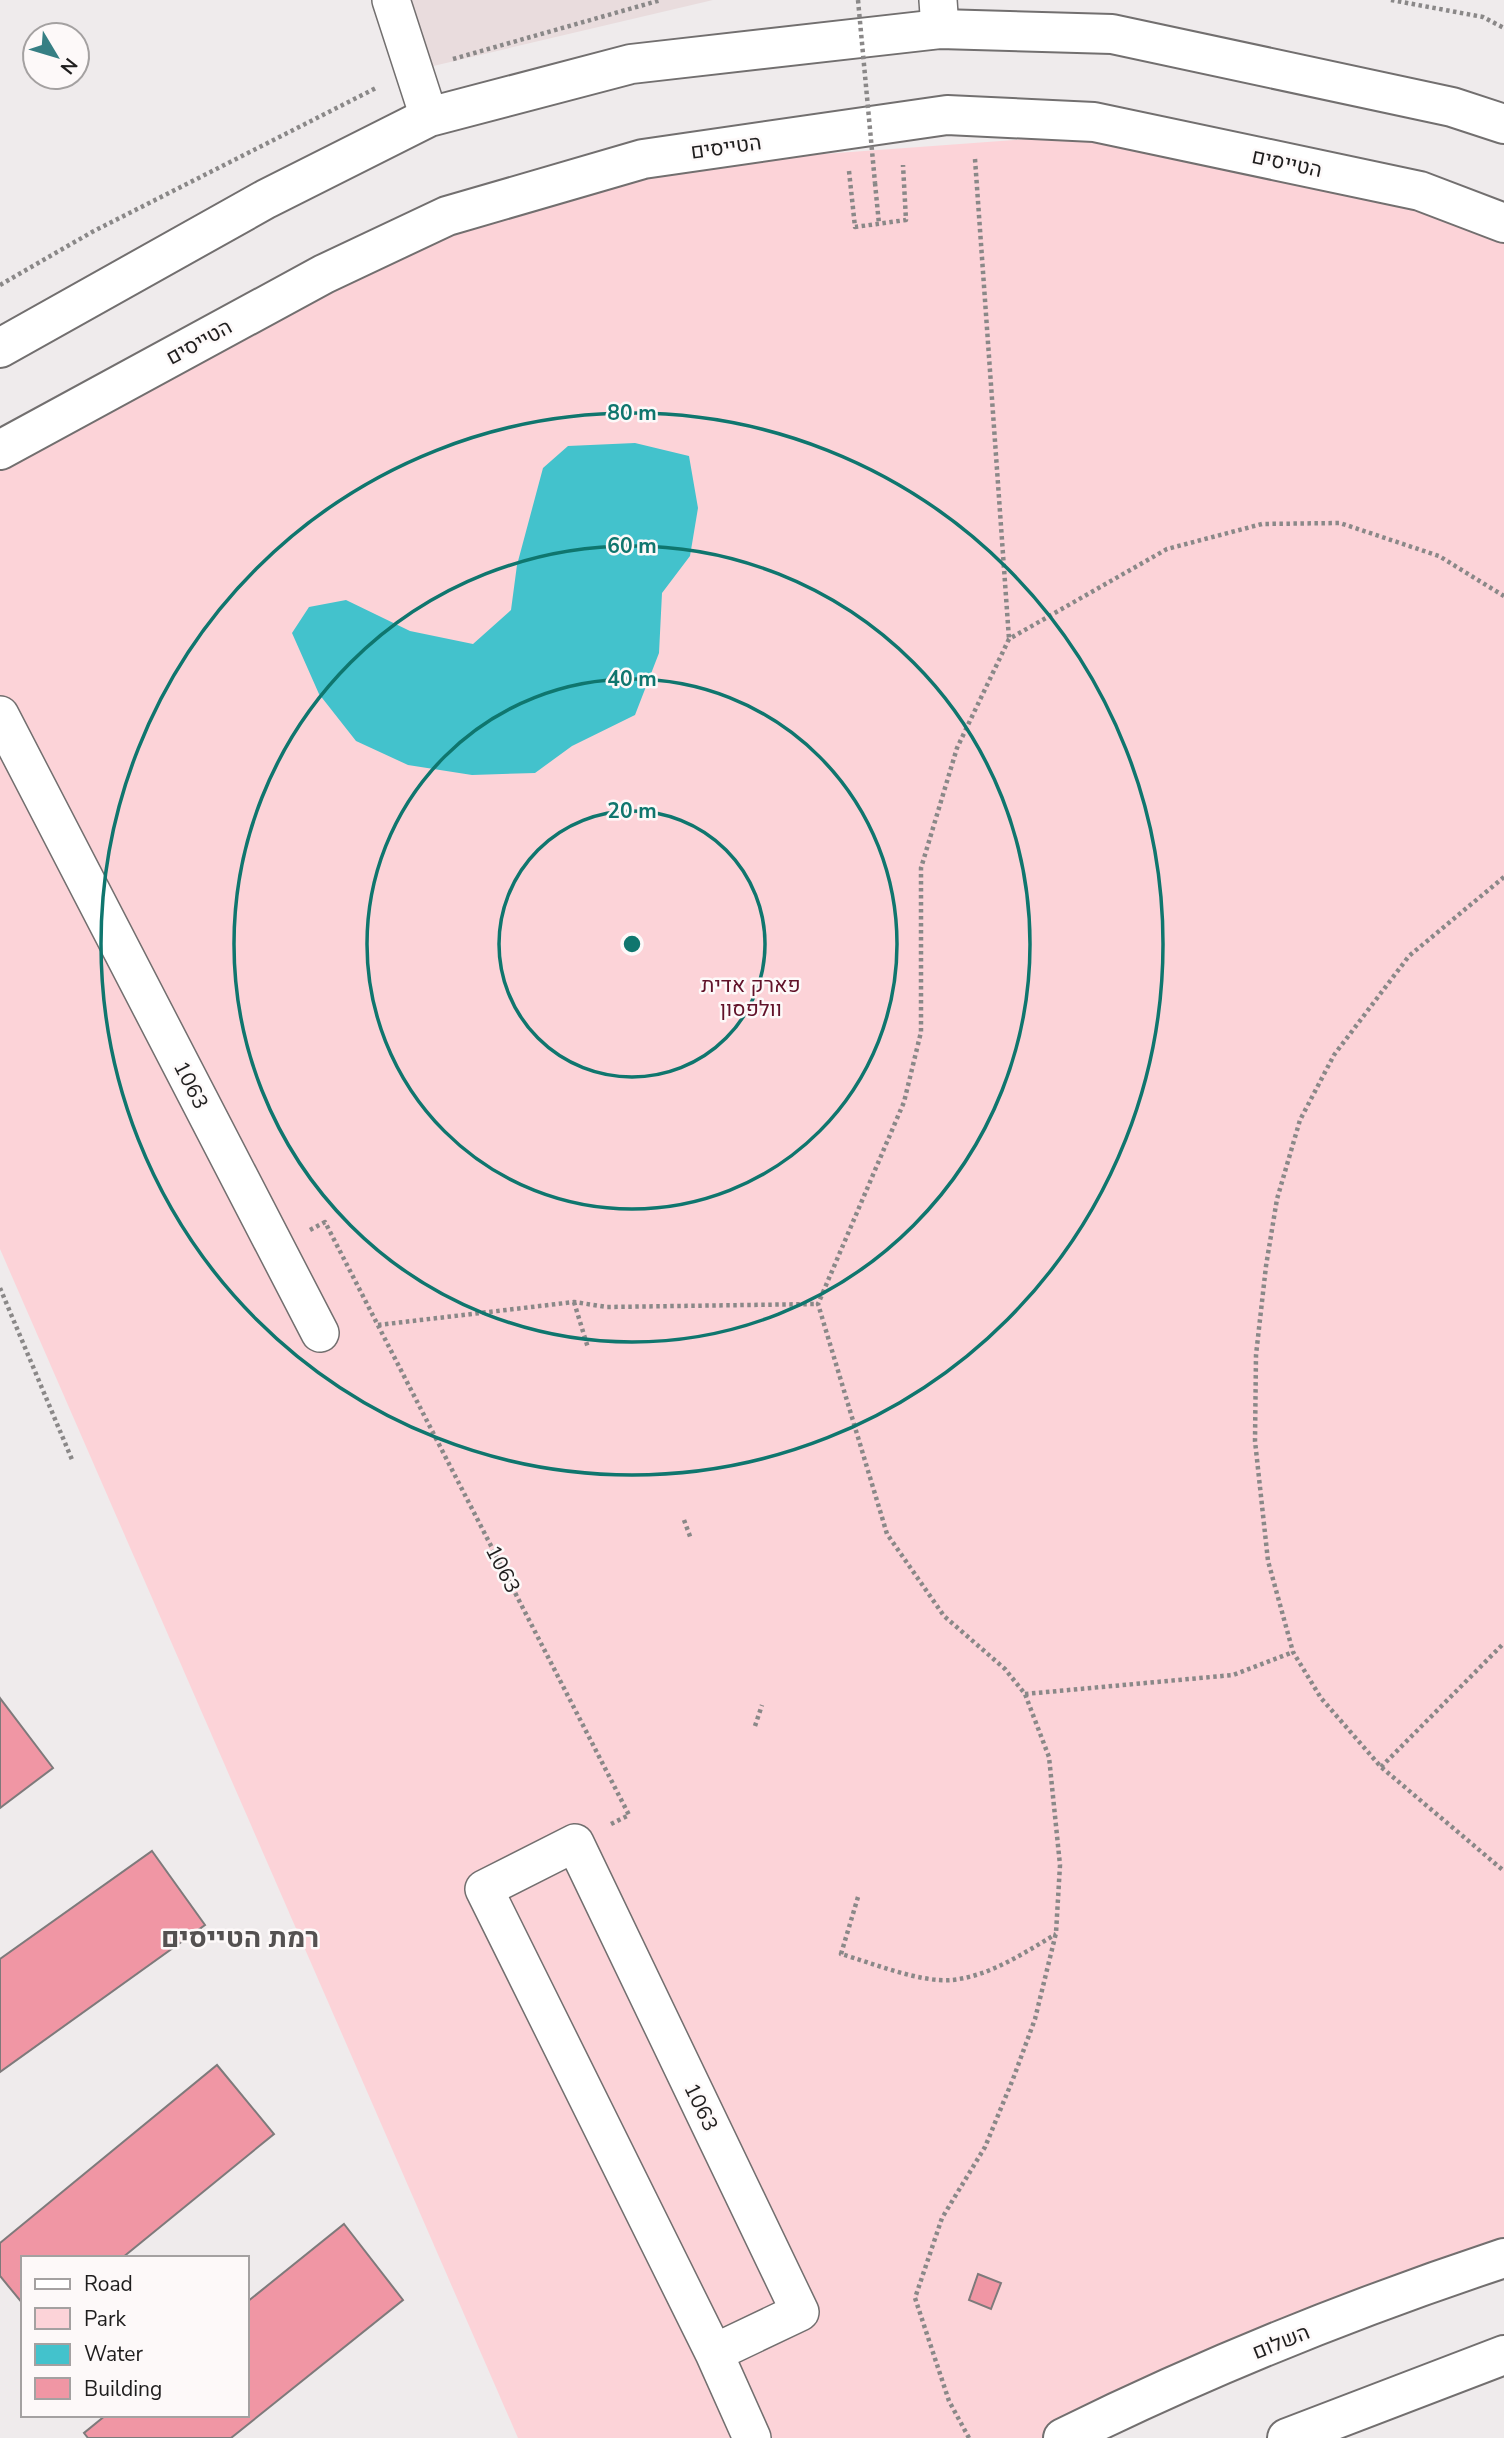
<svg xmlns="http://www.w3.org/2000/svg" width="1504" height="2438" viewBox="0 0 1504 2438" font-family="'Nunito Sans',Heebo,sans-serif">
<rect width="100%" height="100%" fill="#efebec"/>
<polygon fill="#e9dcdd" points="397,0 713,0 412,71"/>
<polygon fill="#fcd3d8" points="1081,135 1416,207 1504,240 1504,2258 1062,2438 518,2438 0,1249 0,469 461,225 716,162"/>
<polygon fill="#43c2cc" points="635,443 689,456 698,508 690,556 662,593 659,653 635,715 572,746 535,773 472,775 408,765 356,741 319,694 292,633 309,607 346,600 410,631 473,644 511,610 517,565 543,468 568,446"/>
<g fill="#f096a4" stroke="#7e7a7b" stroke-width="2">
<polygon points="0,1698 53,1768 0,1808"/>
<polygon points="152,1851 205,1925 0,2072 0,1959"/>
<polygon points="217,2065 274,2134 122,2258 23,2258 23,2304 0,2276 0,2243"/>
<polygon points="344,2224 403,2300 231,2438 88,2438 84,2433 106,2415 247,2415 247,2302"/>
<polygon points="978,2274 1001,2283 991,2309 969,2300"/>
</g>
<g fill="none" stroke-linecap="round" stroke-linejoin="round">
<g stroke="#726f6f" stroke-width="40">
<g id="minor">
<polyline points="391,0 429,117"/>
<polyline points="938,0 940,29"/>
<polyline points="0,715 320,1333"/>
<polyline points="714,2353 484,1889 575,1843 800,2312 714,2353 752,2438"/>
</g>
</g>
<g stroke="#726f6f" stroke-width="42">
<g id="secondary">
<polyline points="0,348 266,199 429,117 631,64 940,29 1112,34 1452,107 1504,124"/>
<polyline points="0,450 324,274 447,216 643,159 947,115 1094,122 1420,191 1504,223"/>
<path d="M1063,2438c142,-70 290,-130 441,-180"/>
<polyline points="1287,2438 1504,2355"/>
</g>
</g>
<g stroke="#8a8888" stroke-width="4.5" stroke-dasharray="3.5 3.5" stroke-linecap="butt">
<polyline points="1391,0 1483,17 1504,28"/>
<polyline points="453,59 661,0"/>
<polyline points="975,159 1009,639"/>
<polyline points="849,171 855,227 906,220 903,165"/>
<polyline points="875,183 879,224"/>
<polyline points="0,285 92,232 376,88"/>
<polyline points="1504,877 1409,956 1334,1055 1300,1120 1277,1199 1266,1266 1256,1355 1255,1441 1268,1561 1293,1652 1321,1698 1381,1767 1504,1871"/>
<polyline points="310,1230 325,1222 629,1815 609,1825"/>
<polyline points="0,1288 73,1462"/>
<polyline points="574,1302 588,1348"/>
<polyline points="378,1325 574,1302 607,1307 818,1304"/>
<polyline points="684,1520 691,1539"/>
<polyline points="1025,1694 1233,1675 1293,1652"/>
<polyline points="755,1726 762,1705"/>
<polyline points="1381,1767 1504,1643"/>
<path d="M858,1897l-17,57c31,9 80,29 111,26 38,-4 72,-27 104,-46"/>
<polyline points="969,2438 949,2401 915,2298 942,2218 985,2147 1013,2079 1035,2019 1056,1933 1060,1865 1049,1757 1025,1694 1005,1669 944,1616 887,1534 818,1304 904,1102 921,1032 921,868 957,748 1009,639 1167,549 1262,524 1340,523 1439,556 1504,596"/>
</g>
<use href="#minor" stroke="#fff" stroke-width="37"/>
<use href="#secondary" stroke="#fff" stroke-width="38"/>
<polyline stroke="#8a8888" stroke-width="4.5" stroke-dasharray="3.5 3.5" stroke-linecap="butt" points="858,0 875,183"/>
</g>
<g fill="none" stroke="#0f766e" stroke-width="3.5">
<circle cx="632" cy="944" r="133"/>
<circle cx="632" cy="944" r="265"/>
<circle cx="632" cy="944" r="398"/>
<circle cx="632" cy="944" r="531"/>
</g>
<g text-anchor="middle" stroke-width="5" stroke-linejoin="round" paint-order="stroke">
<g font-size="21" fill="#1f1e1e" stroke="#fdf9f9">
<text transform="translate(726 147) rotate(-8)" y="7">הטייסים</text>
<text transform="translate(1287 163) rotate(12)" y="7">הטייסים</text>
<text transform="translate(199 342) rotate(-29)" y="7">הטייסים</text>
<text transform="translate(191 1085) rotate(63)" y="7">1063</text>
<text transform="translate(503 1569) rotate(63)" y="7">1063</text>
<text transform="translate(701 2107) rotate(64)" y="7">1063</text>
<text transform="translate(1281 2342) rotate(-22)" y="7">השלום</text>
</g>
<g font-size="21" fill="#611229" stroke="#fdf9f9">
<text x="751" y="992">פארק אדית<tspan x="751" dy="24">וולפסון</tspan></text>
</g>
<g font-size="28" font-weight="bold" fill="#545151" stroke="#fdf9f9">
<text x="240" y="1947">רמת הטייסים</text>
</g>
</g>
<circle cx="632" cy="944" r="10" fill="#0f766e" stroke="#fdf9f9" stroke-width="3.5"/>
<g font-size="21" text-anchor="middle" font-weight="bold" fill="#0f766e" stroke="#fdf9f9" stroke-width="5" stroke-linejoin="round" paint-order="stroke">
<text x="632" y="420">80 m</text>
<text x="632" y="553">60 m</text>
<text x="632" y="686">40 m</text>
<text x="632" y="818">20 m</text>
</g>
<rect x="21" y="2256" width="228" height="161" fill="#fdf9f9" stroke="#a4a1a1" stroke-width="2"/>
<rect x="35" y="2279" width="35" height="10" fill="#ffffff" stroke="#a4a1a1" stroke-width="2"/>
<text x="84" y="2291" font-size="21" fill="#1f1e1e">Road</text>
<rect x="35" y="2308" width="35" height="21" fill="#fcd3d8" stroke="#a4a1a1" stroke-width="2"/>
<text x="84" y="2326" font-size="21" fill="#1f1e1e">Park</text>
<rect x="35" y="2344" width="35" height="21" fill="#43c2cc" stroke="#a4a1a1" stroke-width="2"/>
<text x="84" y="2361" font-size="21" fill="#1f1e1e">Water</text>
<rect x="35" y="2378" width="35" height="21" fill="#f096a4" stroke="#a4a1a1" stroke-width="2"/>
<text x="84" y="2396" font-size="21" fill="#1f1e1e">Building</text>
<g transform="translate(56 56) rotate(128)"><circle r="33" fill="#fdf9f9" stroke="#a4a1a1" stroke-width="2"/>
<path d="M0-5L12 26L0 18L-12 26Z" fill="#367f84"/>
<text y="-10" font-size="19" font-weight="bold" text-anchor="middle" fill="#1f1e1e">N</text>
</g>
</svg>
